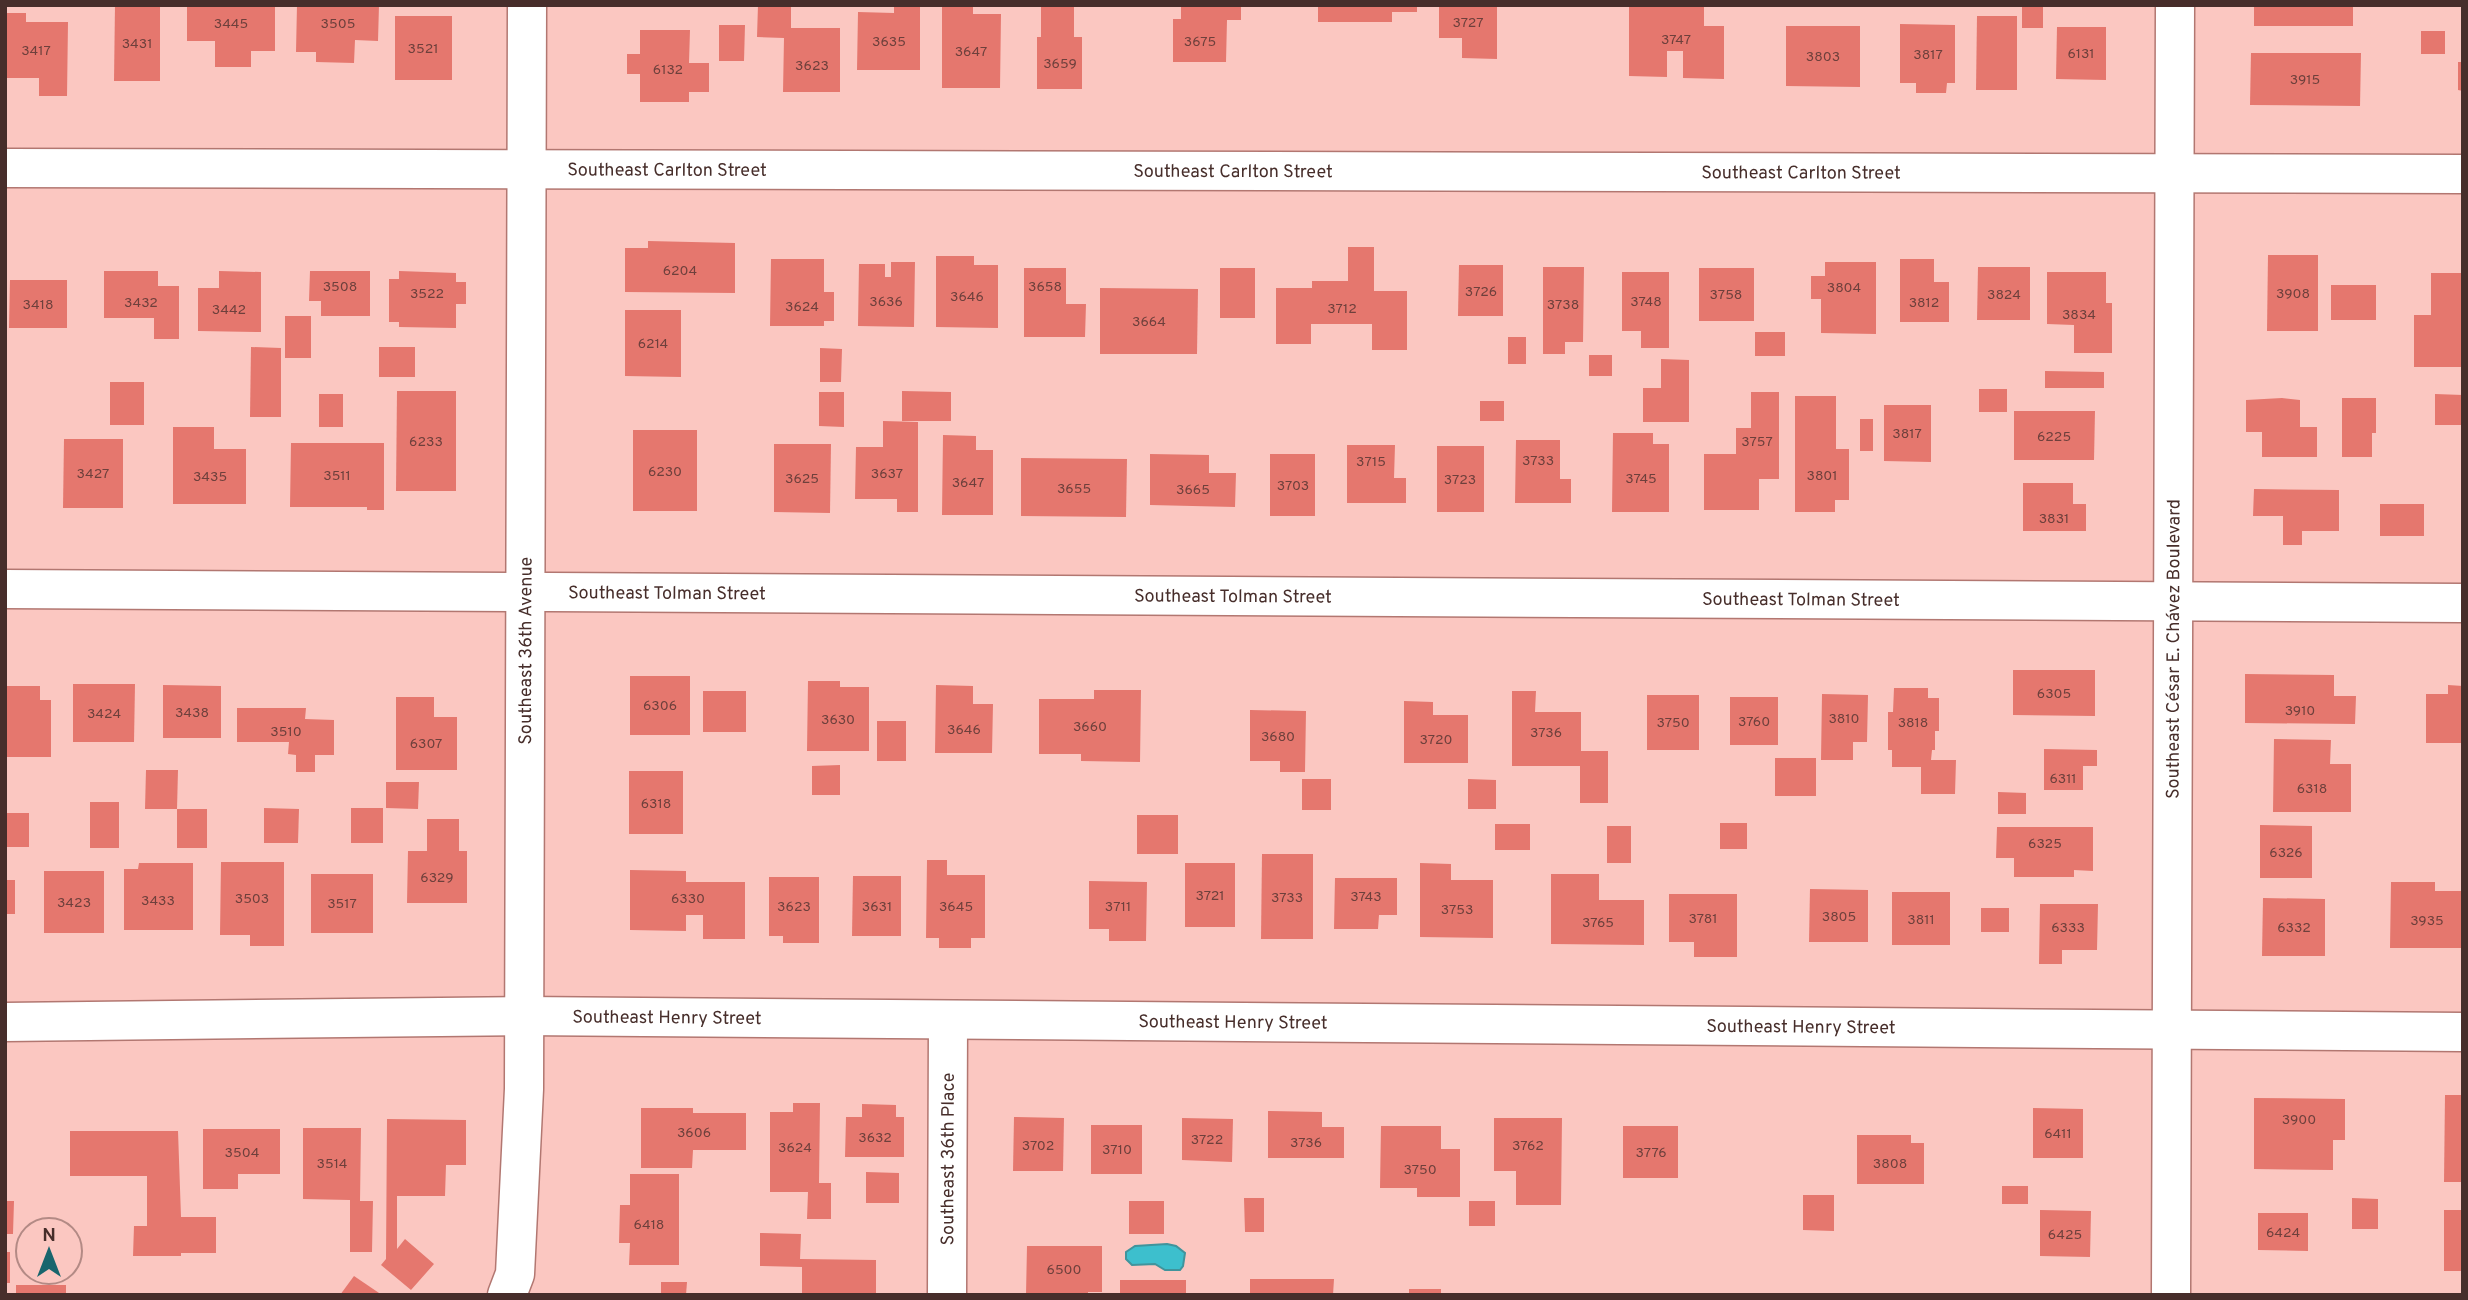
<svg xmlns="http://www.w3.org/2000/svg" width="2468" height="1300" viewBox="0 0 2468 1300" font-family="Overpass,sans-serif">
<rect width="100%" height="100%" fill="#fbc7c1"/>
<polygon fill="#3dbfcd" stroke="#40949c" stroke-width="2" points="1167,1244 1176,1246 1185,1253 1183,1266 1180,1270 1165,1270 1155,1264 1132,1265 1126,1259 1126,1252 1135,1246"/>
<g fill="#e5776e">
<polygon points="115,5 160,5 160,81 114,81"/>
<polygon points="187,5 275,5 275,51 251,51 251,67 215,67 215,41 187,41"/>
<polygon points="297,5 379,5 378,41 355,40 354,63 316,62 316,52 296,52"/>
<polygon points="758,5 791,5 791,28 840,28 840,92 783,92 784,38 757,37"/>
<polygon points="894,5 920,5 920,70 857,70 858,12 894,13"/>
<polygon points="942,5 973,5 973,14 1001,14 1000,88 942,88"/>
<polygon points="1041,5 1074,5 1074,37 1082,37 1082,89 1037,89 1037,37 1041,37"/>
<polygon points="1181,5 1241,5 1241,20 1227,20 1226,62 1173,62 1173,19 1181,19"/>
<polygon points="1318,5 1417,5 1417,12 1392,12 1392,22 1318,22"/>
<polygon points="1439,5 1497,5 1497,59 1462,58 1462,38 1439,38"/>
<polygon points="1629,5 1704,5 1704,26 1724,26 1724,79 1683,78 1683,51 1667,51 1667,77 1629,76"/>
<rect x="2022" y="5" width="21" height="23"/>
<rect x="2254" y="5" width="99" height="21"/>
<polygon points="5,13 26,13 26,22 68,22 67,96 39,96 39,78 5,78"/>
<rect x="395" y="16" width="57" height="64"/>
<polygon points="1977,16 2017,16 2017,90 1976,90"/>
<polygon points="1900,24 1955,25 1955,83 1947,83 1946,93 1916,93 1916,83 1900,83"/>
<polygon points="719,25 745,25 744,61 719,61"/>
<polygon points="1786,26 1860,26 1860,87 1786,86"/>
<polygon points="2057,27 2106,27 2106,80 2056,79"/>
<polygon points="640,30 690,30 689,63 709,63 709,92 689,92 689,102 640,102 640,74 627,74 627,54 640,54"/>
<rect x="2421" y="31" width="24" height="23"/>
<polygon points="2251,53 2361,53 2360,106 2250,105"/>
<polygon points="2458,62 2463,62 2463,91 2458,90"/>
<polygon points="648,241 735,243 735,293 625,292 625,248 648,248"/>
<polygon points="1348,247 1374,247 1374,291 1407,291 1407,350 1372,350 1372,324 1311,324 1311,344 1276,344 1276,288 1312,288 1312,281 1348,281"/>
<polygon points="2268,255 2318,255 2318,331 2267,331"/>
<polygon points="936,256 974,256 974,265 998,265 998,328 936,327"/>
<polygon points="771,259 824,259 824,292 834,292 834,321 824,321 824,326 770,326"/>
<polygon points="1900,259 1934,259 1934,282 1949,282 1949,322 1900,322"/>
<polygon points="891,262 915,262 914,327 858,326 859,264 885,264 885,277 891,277"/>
<polygon points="1825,262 1876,262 1876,334 1821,333 1821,299 1811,299 1811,276 1825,276"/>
<polygon points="1459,265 1503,265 1503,316 1458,316"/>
<polygon points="1543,267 1584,267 1583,342 1565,342 1565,354 1543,354"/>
<polygon points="1978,267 2030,267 2030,320 1977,320"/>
<polygon points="1024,268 1066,268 1066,304 1086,304 1085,337 1024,337"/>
<rect x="1220" y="268" width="35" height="50"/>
<rect x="1699" y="268" width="55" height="53"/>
<polygon points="104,271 158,271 158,286 179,286 179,339 154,339 154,318 104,318"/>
<polygon points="219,271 261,272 261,332 198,331 198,288 219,288"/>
<polygon points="310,271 370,271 370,316 321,316 321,301 309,301"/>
<polygon points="399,271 456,273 456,282 466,282 466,304 456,304 456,328 399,327 399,322 389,322 389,279 399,279"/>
<polygon points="1622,272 1669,272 1669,348 1641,348 1641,331 1622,331"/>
<polygon points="2047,272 2106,272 2106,303 2112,303 2112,353 2074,353 2074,325 2047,324"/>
<polygon points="2431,273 2463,273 2462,367 2414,367 2414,315 2431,315"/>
<polygon points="10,280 67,280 67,328 9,328"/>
<rect x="2331" y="285" width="45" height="35"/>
<polygon points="1100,288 1198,289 1197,354 1100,354"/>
<polygon points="625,310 681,310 681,377 625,376"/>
<rect x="285" y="316" width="26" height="42"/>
<rect x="1755" y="332" width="30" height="24"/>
<rect x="1508" y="337" width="18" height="27"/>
<polygon points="251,347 281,348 281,417 250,417"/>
<rect x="379" y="347" width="36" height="30"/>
<polygon points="820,348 842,349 841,382 820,382"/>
<rect x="1589" y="355" width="23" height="21"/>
<polygon points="1661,359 1689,360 1689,422 1643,422 1643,388 1661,388"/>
<polygon points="2045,371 2104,372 2104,388 2045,388"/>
<rect x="110" y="382" width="34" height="43"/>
<rect x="1979" y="389" width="28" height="23"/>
<polygon points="397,391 456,391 456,491 396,491"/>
<polygon points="902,391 951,392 951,421 902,421"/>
<polygon points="819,392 844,392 844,427 819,426"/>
<polygon points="1751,392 1779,392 1779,479 1759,479 1759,510 1704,510 1704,454 1736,454 1736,428 1751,428"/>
<rect x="319" y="394" width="24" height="33"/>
<polygon points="2435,394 2463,395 2463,425 2435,425"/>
<polygon points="1795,396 1836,396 1836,449 1849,449 1849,500 1835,500 1835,512 1795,512"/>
<polygon points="2282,398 2300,400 2300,427 2317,427 2317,457 2262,457 2262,432 2246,432 2246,400"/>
<polygon points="2342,398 2376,398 2376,433 2372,433 2372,457 2342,457"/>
<rect x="1480" y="401" width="24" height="20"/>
<polygon points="1884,405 1931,405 1931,462 1884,461"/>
<polygon points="2014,411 2095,411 2094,460 2014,460"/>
<rect x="1860" y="419" width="13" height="32"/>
<polygon points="883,421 918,422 918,512 897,512 897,499 855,499 856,447 883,447"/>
<polygon points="173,427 214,427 214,449 246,449 246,504 173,504"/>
<rect x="633" y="430" width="64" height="81"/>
<polygon points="1613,433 1653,433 1653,444 1669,444 1669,512 1612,512"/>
<polygon points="943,435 976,436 976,450 993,450 993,515 942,515"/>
<polygon points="64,439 123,439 123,508 63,508"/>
<polygon points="1516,440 1560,440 1560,479 1571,479 1571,503 1515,503"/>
<polygon points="291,443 384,443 384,510 367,510 367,507 290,507"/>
<polygon points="774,444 831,444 830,513 774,512"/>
<polygon points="1347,445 1395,445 1394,478 1406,478 1406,503 1347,503"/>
<rect x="1437" y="446" width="47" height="66"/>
<polygon points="1150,454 1209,455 1209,473 1236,473 1235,507 1150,505"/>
<rect x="1270" y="454" width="45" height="62"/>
<polygon points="1021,458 1127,459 1126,517 1021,516"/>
<polygon points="2023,483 2073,483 2073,504 2086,504 2086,531 2023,531"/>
<polygon points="2254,489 2339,490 2339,531 2302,531 2302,545 2283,545 2283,516 2253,516"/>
<rect x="2380" y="504" width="44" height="32"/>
<polygon points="2013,670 2095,670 2095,716 2013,715"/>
<polygon points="2245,674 2334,675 2334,696 2356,696 2355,724 2245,723"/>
<rect x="630" y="676" width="60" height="59"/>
<polygon points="808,681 840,681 840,687 869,687 869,751 807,751"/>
<polygon points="73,684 135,684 134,742 73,742"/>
<polygon points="163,685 221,686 221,738 163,738"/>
<polygon points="936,685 973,686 973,704 993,704 992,753 935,753"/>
<polygon points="2448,685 2463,686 2463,743 2426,743 2426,694 2448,694"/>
<polygon points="5,686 40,686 40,700 51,700 51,757 5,757"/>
<polygon points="1894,688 1928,688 1928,698 1939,698 1939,731 1935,731 1935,750 1932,750 1931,760 1956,760 1955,794 1921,794 1921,767 1892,767 1892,750 1888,750 1888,712 1893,712"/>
<polygon points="1094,690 1141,690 1140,762 1081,761 1081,754 1039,754 1039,699 1094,699"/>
<rect x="703" y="691" width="43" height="41"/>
<polygon points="1512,691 1536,691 1535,712 1581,712 1581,751 1608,751 1608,803 1580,803 1580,766 1512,766"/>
<polygon points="1822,694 1868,695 1867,742 1853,742 1853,760 1821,760"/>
<rect x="1647" y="695" width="52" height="55"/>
<polygon points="396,697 434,697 434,717 457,717 457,770 396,770"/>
<rect x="1730" y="697" width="48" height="48"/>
<polygon points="1404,701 1433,702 1433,715 1468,715 1468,763 1404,763"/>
<polygon points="237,708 306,708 305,719 334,720 334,755 315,755 315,772 296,772 296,755 288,754 289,742 237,742"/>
<polygon points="1250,710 1306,711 1305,772 1280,772 1280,761 1250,761"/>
<rect x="877" y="721" width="29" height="40"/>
<polygon points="2274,739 2331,740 2330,764 2351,764 2351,812 2273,812"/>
<polygon points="2044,749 2097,750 2097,766 2083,766 2083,790 2044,790"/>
<rect x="1775" y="758" width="41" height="38"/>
<polygon points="840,765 840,795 812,795 812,766"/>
<polygon points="146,770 178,770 177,809 145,809"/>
<rect x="629" y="771" width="54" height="63"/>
<rect x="1302" y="779" width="29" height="31"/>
<polygon points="1468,779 1496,780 1496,809 1468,809"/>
<polygon points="386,782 419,782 418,809 386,808"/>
<polygon points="1998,792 2026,793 2026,814 1998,814"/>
<rect x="90" y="802" width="29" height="46"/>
<polygon points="264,808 299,809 298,843 264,843"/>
<rect x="351" y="808" width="32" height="35"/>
<rect x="177" y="809" width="30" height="39"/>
<rect x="5" y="813" width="24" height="34"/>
<rect x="1137" y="815" width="41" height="39"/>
<polygon points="427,819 459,819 459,851 467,851 467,903 407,903 408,851 427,851"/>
<rect x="1720" y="823" width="27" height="26"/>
<rect x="1495" y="824" width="35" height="26"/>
<polygon points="2260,825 2312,826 2312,878 2260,878"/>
<rect x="1607" y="826" width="24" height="37"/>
<polygon points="1997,827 2093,827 2093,871 2074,870 2074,877 2014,877 2014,858 1996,858"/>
<polygon points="1262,854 1313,854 1313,939 1261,939"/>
<polygon points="927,860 947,860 947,875 985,875 985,938 971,938 971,948 939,948 939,938 926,938"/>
<polygon points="221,862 284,862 284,946 250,946 250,935 220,935"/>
<polygon points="139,863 193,863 193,930 124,930 124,869 138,869"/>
<rect x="1185" y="863" width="50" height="64"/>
<polygon points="1420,863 1451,864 1451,880 1493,880 1493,938 1420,937"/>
<polygon points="630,870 686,871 686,882 745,882 745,939 703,939 703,915 686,915 686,931 630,930"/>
<rect x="44" y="871" width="60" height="62"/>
<rect x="311" y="874" width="62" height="59"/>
<polygon points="1551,874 1599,874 1599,900 1644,900 1644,945 1551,944"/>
<polygon points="853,876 901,876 901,936 852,936"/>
<polygon points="769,877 819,877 819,943 783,943 783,936 769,936"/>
<polygon points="1335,878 1397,878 1397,915 1379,915 1378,929 1334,929"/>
<rect x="5" y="880" width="10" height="34"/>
<polygon points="1089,881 1147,882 1146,941 1109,941 1109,929 1089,929"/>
<polygon points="2391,882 2435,882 2435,891 2463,891 2463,948 2390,948"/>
<polygon points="1810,889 1868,890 1868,942 1809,942"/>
<rect x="1892" y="892" width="58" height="53"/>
<polygon points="1669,894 1737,894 1737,957 1694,957 1694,942 1669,942"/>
<polygon points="2263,898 2325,899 2325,956 2262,956"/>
<polygon points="2040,904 2098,904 2097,950 2062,950 2062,964 2039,964"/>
<rect x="1981" y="908" width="28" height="24"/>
<polygon points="2445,1095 2463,1095 2463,1182 2444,1182"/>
<polygon points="2254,1098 2345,1099 2345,1140 2333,1140 2333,1170 2254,1169"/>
<polygon points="793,1103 820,1103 819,1183 831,1183 831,1219 807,1219 808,1192 770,1192 770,1112 793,1112"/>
<polygon points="862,1104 896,1105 896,1117 904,1117 904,1157 845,1157 846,1117 862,1117"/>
<polygon points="641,1108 693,1108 693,1113 746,1113 746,1150 693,1150 692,1168 641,1168"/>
<polygon points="2033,1108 2083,1109 2083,1158 2033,1158"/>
<polygon points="1268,1111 1322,1112 1322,1127 1344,1127 1344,1158 1268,1158"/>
<polygon points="1014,1117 1064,1118 1063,1171 1013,1171"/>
<polygon points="1182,1118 1233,1119 1232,1162 1182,1160"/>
<polygon points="1494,1118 1562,1118 1561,1205 1516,1205 1516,1171 1494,1171"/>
<polygon points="387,1119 466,1120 466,1165 446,1165 445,1196 397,1196 397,1249 405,1239 434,1264 411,1290 381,1265 386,1259"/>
<rect x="1091" y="1125" width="51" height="49"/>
<polygon points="1381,1126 1441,1126 1441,1149 1460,1149 1460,1197 1417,1197 1417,1188 1380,1188"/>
<rect x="1623" y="1126" width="55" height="52"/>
<polygon points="303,1128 361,1128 360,1201 373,1201 372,1252 350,1252 350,1200 303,1199"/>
<polygon points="203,1129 280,1129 280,1174 238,1174 238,1189 203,1189"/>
<polygon points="70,1131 178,1131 181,1217 216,1217 216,1253 181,1253 181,1256 133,1256 134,1226 147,1226 147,1176 70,1176"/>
<polygon points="1857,1135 1911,1135 1911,1143 1924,1143 1924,1184 1857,1184"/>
<polygon points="866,1172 899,1173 899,1203 866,1203"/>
<polygon points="630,1174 679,1174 679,1265 629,1265 630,1243 619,1243 620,1205 630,1205"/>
<rect x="2002" y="1186" width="26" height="18"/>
<polygon points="1803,1195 1834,1195 1834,1231 1803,1230"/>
<polygon points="1244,1198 1264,1198 1264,1232 1245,1232"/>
<polygon points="2352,1198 2378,1199 2378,1229 2352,1229"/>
<polygon points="5,1201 14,1201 13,1234 5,1234"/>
<rect x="1129" y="1201" width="35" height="33"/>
<rect x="1469" y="1201" width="26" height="25"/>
<polygon points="2040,1210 2091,1211 2090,1257 2040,1256"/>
<rect x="2444" y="1210" width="19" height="61"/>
<polygon points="2258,1213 2308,1213 2308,1251 2258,1250"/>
<polygon points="760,1233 801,1234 800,1259 876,1260 876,1295 802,1295 802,1267 760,1266"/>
<polygon points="1027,1246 1102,1246 1102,1292 1088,1292 1088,1295 1026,1295"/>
<rect x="5" y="1252" width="5" height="31"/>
<polygon points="354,1276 382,1295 340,1295"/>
<polygon points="1250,1279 1334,1279 1333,1295 1250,1295"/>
<rect x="1120" y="1280" width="66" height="15"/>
<polygon points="661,1282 687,1282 686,1295 661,1295"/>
<rect x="16" y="1285" width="50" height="10"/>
<rect x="1409" y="1289" width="32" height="6"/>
</g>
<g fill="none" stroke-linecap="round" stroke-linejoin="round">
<g stroke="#b27771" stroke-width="41">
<g id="minor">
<path id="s1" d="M5,168l2458,6"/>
<path id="s2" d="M5,589l2458,14"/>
<path id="s3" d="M5,1022l518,-6 1940,16"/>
<path id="s4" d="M507,1295l8,-21 9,-185 3,-1084"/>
<path id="s5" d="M947,1295l1,-274"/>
<path id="s6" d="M2171,1295l4,-1290"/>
</g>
</g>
<use href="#minor" stroke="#fff" stroke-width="38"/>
</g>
<g text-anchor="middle" stroke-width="7" stroke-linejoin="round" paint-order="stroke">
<g font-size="14" fill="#6e403c">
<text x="1468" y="27">3727</text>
<text x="231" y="28">3445</text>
<text x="338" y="28">3505</text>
<text x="1676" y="44">3747</text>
<text x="889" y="46">3635</text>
<text x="1200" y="46">3675</text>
<text x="137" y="48">3431</text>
<text x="423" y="53">3521</text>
<text x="36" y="55">3417</text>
<text x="971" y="56">3647</text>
<text x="2081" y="58">6131</text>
<text x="1928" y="59">3817</text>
<text x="1823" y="61">3803</text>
<text x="1060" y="68">3659</text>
<text x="812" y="70">3623</text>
<text x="668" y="74">6132</text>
<text x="2305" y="84">3915</text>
<text x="680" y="275">6204</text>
<text x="340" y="291">3508</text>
<text x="1045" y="291">3658</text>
<text x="1844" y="292">3804</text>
<text x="1481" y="296">3726</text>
<text x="427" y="298">3522</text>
<text x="2293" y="298">3908</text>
<text x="1726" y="299">3758</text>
<text x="2004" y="299">3824</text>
<text x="967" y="301">3646</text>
<text x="886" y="306">3636</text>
<text x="1646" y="306">3748</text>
<text x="141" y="307">3432</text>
<text x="1924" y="307">3812</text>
<text x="38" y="309">3418</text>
<text x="1563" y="309">3738</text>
<text x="802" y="311">3624</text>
<text x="1342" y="313">3712</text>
<text x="229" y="314">3442</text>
<text x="2079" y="319">3834</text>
<text x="1149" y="326">3664</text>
<text x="653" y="348">6214</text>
<text x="1907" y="438">3817</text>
<text x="2054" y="441">6225</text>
<text x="426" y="446">6233</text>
<text x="1757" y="446">3757</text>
<text x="1538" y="465">3733</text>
<text x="1371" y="466">3715</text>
<text x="665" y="476">6230</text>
<text x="93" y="478">3427</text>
<text x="887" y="478">3637</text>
<text x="337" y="480">3511</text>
<text x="1822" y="480">3801</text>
<text x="210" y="481">3435</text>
<text x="802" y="483">3625</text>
<text x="1641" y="483">3745</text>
<text x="1460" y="484">3723</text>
<text x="968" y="487">3647</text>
<text x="1293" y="490">3703</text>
<text x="1074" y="493">3655</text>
<text x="1193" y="494">3665</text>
<text x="2054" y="523">3831</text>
<text x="2054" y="698">6305</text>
<text x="660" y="710">6306</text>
<text x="2300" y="715">3910</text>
<text x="192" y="717">3438</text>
<text x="104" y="718">3424</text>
<text x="1844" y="723">3810</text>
<text x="838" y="724">3630</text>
<text x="1754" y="726">3760</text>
<text x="1673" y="727">3750</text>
<text x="1913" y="727">3818</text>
<text x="1090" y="731">3660</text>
<text x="964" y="734">3646</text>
<text x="286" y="736">3510</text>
<text x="1546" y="737">3736</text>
<text x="1278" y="741">3680</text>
<text x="1436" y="744">3720</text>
<text x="426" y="748">6307</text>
<text x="2063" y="783">6311</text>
<text x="2312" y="793">6318</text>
<text x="656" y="808">6318</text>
<text x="2045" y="848">6325</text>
<text x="2286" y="857">6326</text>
<text x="437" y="882">6329</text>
<text x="1210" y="900">3721</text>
<text x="1366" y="901">3743</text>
<text x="1287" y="902">3733</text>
<text x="252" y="903">3503</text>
<text x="688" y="903">6330</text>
<text x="158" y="905">3433</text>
<text x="74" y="907">3423</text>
<text x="342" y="908">3517</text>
<text x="794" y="911">3623</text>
<text x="877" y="911">3631</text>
<text x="956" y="911">3645</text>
<text x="1118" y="911">3711</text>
<text x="1457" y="914">3753</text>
<text x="1839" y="921">3805</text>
<text x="1703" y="923">3781</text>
<text x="1921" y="924">3811</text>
<text x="2427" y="925">3935</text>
<text x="1598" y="927">3765</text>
<text x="2068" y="932">6333</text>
<text x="2294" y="932">6332</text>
<text x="2299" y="1124">3900</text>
<text x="694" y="1137">3606</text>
<text x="2058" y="1138">6411</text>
<text x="875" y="1142">3632</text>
<text x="1207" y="1144">3722</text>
<text x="1306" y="1147">3736</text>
<text x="1038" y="1150">3702</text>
<text x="1528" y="1150">3762</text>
<text x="795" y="1152">3624</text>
<text x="1117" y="1154">3710</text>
<text x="242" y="1157">3504</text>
<text x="1651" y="1157">3776</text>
<text x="332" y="1168">3514</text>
<text x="1890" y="1168">3808</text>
<text x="1420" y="1174">3750</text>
<text x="649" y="1229">6418</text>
<text x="2283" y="1237">6424</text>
<text x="2065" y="1239">6425</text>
<text x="1064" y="1274">6500</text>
</g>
<g font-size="18" fill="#472e2b" stroke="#fbc7c1">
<text dy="6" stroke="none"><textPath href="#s1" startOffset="662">Southeast Carlton Street</textPath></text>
<text dy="6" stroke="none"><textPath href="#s1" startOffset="1228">Southeast Carlton Street</textPath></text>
<text dy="6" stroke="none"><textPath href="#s1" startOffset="1796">Southeast Carlton Street</textPath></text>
<text dy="6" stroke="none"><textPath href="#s2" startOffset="662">Southeast Tolman Street</textPath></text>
<text dy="6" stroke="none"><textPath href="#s2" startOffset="1228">Southeast Tolman Street</textPath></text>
<text dy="6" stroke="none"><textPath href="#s2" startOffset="1796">Southeast Tolman Street</textPath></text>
<text dy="6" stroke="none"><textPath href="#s6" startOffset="646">Southeast César E. Chávez Boulevard</textPath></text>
<text dy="6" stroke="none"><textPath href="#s4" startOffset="646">Southeast 36th Avenue</textPath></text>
<text dy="6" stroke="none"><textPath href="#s3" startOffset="662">Southeast Henry Street</textPath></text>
<text dy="6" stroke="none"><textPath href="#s3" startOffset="1228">Southeast Henry Street</textPath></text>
<text dy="6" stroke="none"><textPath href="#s3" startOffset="1796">Southeast Henry Street</textPath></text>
<text dy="6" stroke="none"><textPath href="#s5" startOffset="136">Southeast 36th Place</textPath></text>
</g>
</g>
<rect width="2468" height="1300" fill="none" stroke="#472e2b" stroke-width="14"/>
<g transform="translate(49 1251)"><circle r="33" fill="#fbc7c1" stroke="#b38a85" stroke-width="2"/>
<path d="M0-5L12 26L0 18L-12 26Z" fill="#18656d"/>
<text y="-10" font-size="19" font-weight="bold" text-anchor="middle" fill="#472e2b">N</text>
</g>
</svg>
